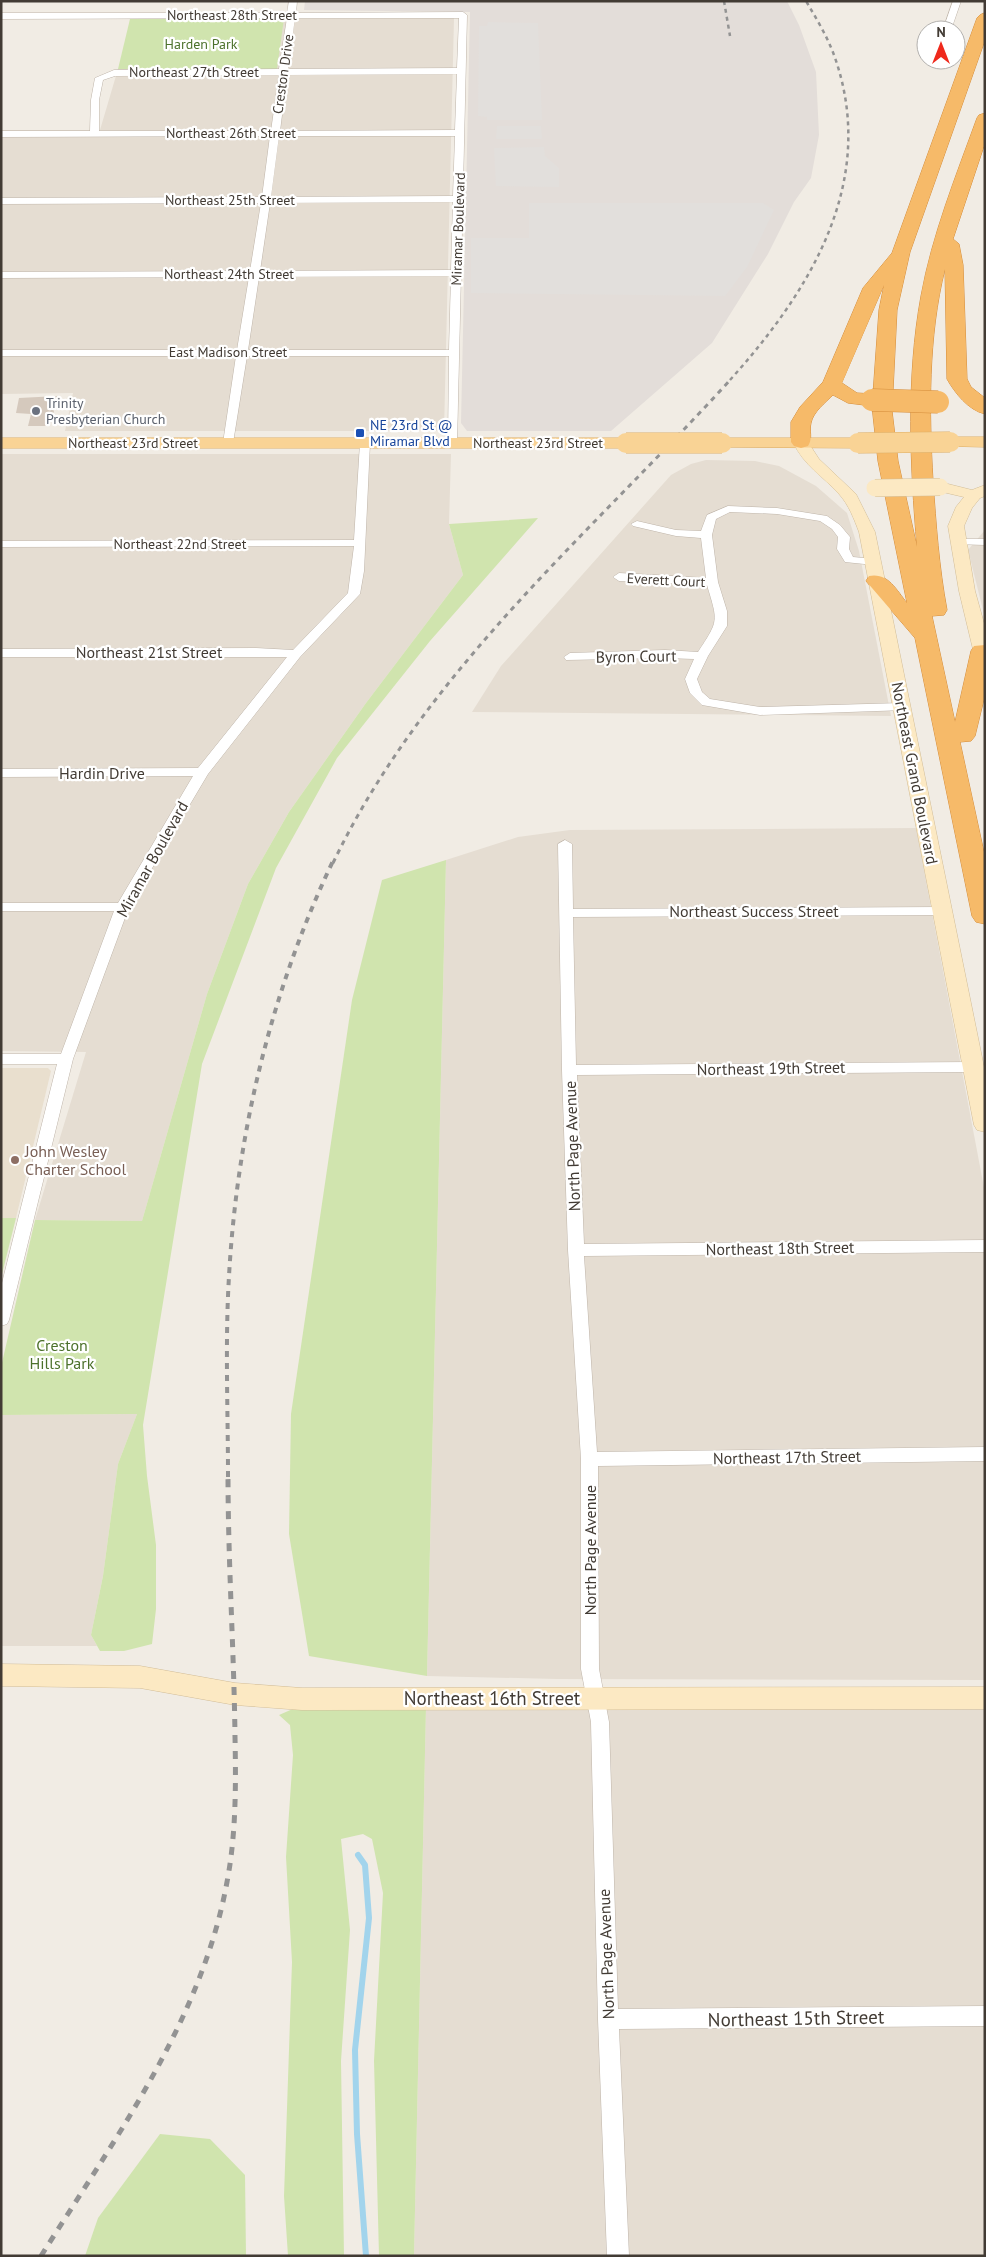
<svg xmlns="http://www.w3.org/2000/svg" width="986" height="2257" viewBox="0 0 986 2257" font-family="'PT Sans',sans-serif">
<rect width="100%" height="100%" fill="#f1ece4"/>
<g fill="#e5ddd2">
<polygon points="454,18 444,431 65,431 73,393 1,394 1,130 100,130 118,69 276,69 284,19"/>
<polygon points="1,454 451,454 449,524 463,575 366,703 289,812 248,884 207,994 142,1221 35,1220 86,1052 1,1051"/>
<polygon points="706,460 755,461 779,466 816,486 847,513 859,551 891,716 472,712 501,666 671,475 691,464"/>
<polygon points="985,530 985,618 968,550"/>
<polygon points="916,828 985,1193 985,1680 557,1679 427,1676 446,860 518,837 570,830"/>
<polygon points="137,1414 118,1464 103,1576 91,1635 97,1646 1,1646 1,1415"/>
<polygon points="426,1707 985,1708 985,2256 414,2256"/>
</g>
<polygon fill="#e3ddd9" points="305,1 787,1 799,25 816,72 819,135 811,178 794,202 768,254 712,343 611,431 467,431 461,423 470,12 304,10"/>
<polygon fill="#e9dfce" points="1,1068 48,1068 51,1071 16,1218 1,1218"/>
<g fill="#d0e4ae">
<polygon points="130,19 284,19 277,69 118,69"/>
<polygon points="538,518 430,641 337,758 276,868 202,1064 143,1425 147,1476 156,1545 156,1609 152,1644 124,1651 100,1651 91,1635 103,1576 118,1464 137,1414 1,1415 1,1367 35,1220 142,1221 207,994 248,884 289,812 366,703 463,575 449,524"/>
<polygon points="446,860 427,1676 309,1656 289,1534 291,1414 352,1000 382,880"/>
<polygon points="1,1218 16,1218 1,1278"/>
<polygon points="426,1707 414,2256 379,2256 374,2061 383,1893 372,1839 363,1834 341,1839 350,1930 341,2061 344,2256 288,2256 284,2196 292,1962 286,1857 293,1755 290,1725 279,1715 295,1708"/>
<polygon points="160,2134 210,2139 245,2175 246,2256 85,2256 98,2218"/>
</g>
<g fill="#e2dfdc">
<polygon points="488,22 538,23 542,120 487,120 487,117 478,116 479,26 487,26"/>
<polygon points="497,126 541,126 542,139 496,139"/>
<polygon points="544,147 545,156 559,168 559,187 496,186 494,148"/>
<polygon points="529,203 763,203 774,210 747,267 725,296 471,293 471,238 529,238"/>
</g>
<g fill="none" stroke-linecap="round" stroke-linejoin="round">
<polyline stroke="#a2d4ec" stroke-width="6" points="358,1855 365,1865 369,1918 355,2050 357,2134 366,2256"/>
</g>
<polygon fill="#d5c9bd" points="58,396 50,426 28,426 31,414 16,413 19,398"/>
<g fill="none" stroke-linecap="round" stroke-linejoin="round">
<g stroke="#bfb5aa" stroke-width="1">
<g id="street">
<path d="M289,1h8l-1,12 167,-1 4,3 -10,430 -4,1 -5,-3 1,-87h-202l-14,87 -5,3 -5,-3 13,-87h-235v-6h236l12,-73 -248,1v-6l249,-1 11,-68 -260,1v-6l261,-1 8,-61 -269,1v-6h89l1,-31 4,-22 19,-8 165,-1 8,-51 -286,1v-6h286zM295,18h164l-2,50 -169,1zM457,74l-2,56 -175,1 7,-56zM279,75l-8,56h-172v-31l4,-20 12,-4zM279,136h176l-2,60 -182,1zM453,202l-2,68 -191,1 10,-68zM451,276l-2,74h-201l11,-73z"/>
<polygon points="953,1 961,1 951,30 943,30"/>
<polygon points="365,440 370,443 364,571 360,594 300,657 208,774 129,907 73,1059 9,1320 7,1324 1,1326 1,1287 57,1064 1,1064 1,1054 61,1054 114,911 1,911 1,903 118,903 193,776 1,777 1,769 198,768 287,657 1,657 1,649 256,648 293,650 348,593 354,546 1,547 1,541 354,540 360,443"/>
<path d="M728,506l49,2 50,8 13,9 10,12 -1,12 4,8 21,2 6,3 -6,3 -29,-3 -8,-13 1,-12 -6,-8 -12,-8 -43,-7 -47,-2 -14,7 -4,16 6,47 9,29v15l-19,30 -11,23 5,13 8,7 50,8 142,-4 6,4 -2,3 -146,5 -58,-10 -12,-12 -5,-14 9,-20 -29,-1 -99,2 -2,-3 6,-4 95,-3 33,2c21,-32 20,-30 9,-67l-88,-4 -6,-4 6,-4 87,5 -5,-40 -25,-2 -43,-10 -2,-2 6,-3 39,9 25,1 6,-16z"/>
<polygon points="958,539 985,539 985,545 954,544 952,542 954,540"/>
<polygon points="565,840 572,844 573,909 942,907 949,911 942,915 573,917 576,1065 973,1062 978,1063 980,1067 978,1071 973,1072 577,1075 584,1244 985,1240 985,1252 584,1256 597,1452 985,1447 985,1461 598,1466 599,1669 609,1722 618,2009 985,2006 985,2026 619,2029 629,2256 607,2256 598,2019 591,1722 581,1669 581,1459 568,1250 562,1070 558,844"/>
</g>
</g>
<g stroke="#d2bd97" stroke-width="1">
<g id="secondary">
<path d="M801,437l5,2 13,20 37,35 19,38 110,540v60l-8,-2 -3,-5 -115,-593c-5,-13 -10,-27 -20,-38 -16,-18 -35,-28 -46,-52l3,-3z"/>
<polygon points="940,482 972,490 985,485 985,496 980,498 972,508 964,526 975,591 985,627 985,667 979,666 976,662 959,591 948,526 956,507 964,497 934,490 932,487 934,484"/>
<polygon points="1,1664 140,1666 235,1683 302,1688 985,1687 985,1709 302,1710 235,1705 140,1688 1,1686"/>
</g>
</g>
<g stroke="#ddae66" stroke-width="1">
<g id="primary">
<polygon points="950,437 985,437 985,447 944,446 941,442 944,438"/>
<polygon points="1,438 626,438 632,439 635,443 632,447 626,448 1,448"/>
<polygon points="722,438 858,438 864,439 867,443 864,447 858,448 716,447 713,443 716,439"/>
</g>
</g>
<g stroke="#d58d3a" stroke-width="1">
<path id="highway" d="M985,13v27l-75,212 -13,58 -5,101 6,50 19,86c-7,-82 -11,-169 4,-251 11,-61 35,-120 56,-178l2,-3 6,-2v30l-32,96 6,5 4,21 4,114 4,8 14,11v16c-17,-4 -30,-21 -38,-35l-2,-110c-17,68 -16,142 -12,212 3,43 6,86 14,129l-3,5 -12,1 23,106 16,-71 3,-5 11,-1v50l-10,41 -4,5 -11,1 25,115v67l-9,-2 -4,-6 -57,-278 -49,-57 3,-5c19,-4 28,15 38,27l-29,-142 -6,-55 -24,-3 -15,-8c-7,7 -20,17 -22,28 -2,8 2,16 -3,23l-7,2 -7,-2 -3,-4v-20l9,-15 23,-25 40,-94 29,-35 85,-235 3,-3zM884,285l-5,25 -6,84 -16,-1 -15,-10z"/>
</g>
<use href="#street" fill="#fff" fill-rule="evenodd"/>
<use href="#secondary" fill="#fce9c3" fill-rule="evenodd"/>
<use href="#primary" fill="#f9d395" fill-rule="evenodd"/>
<use href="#highway" fill="#f6ba69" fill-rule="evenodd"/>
<g stroke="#939393" stroke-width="2.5" stroke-dasharray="4 4" stroke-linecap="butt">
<polyline points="724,1 730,36"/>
<path d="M730,380c81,-90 149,-200 104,-325 -7,-19 -18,-37 -28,-54"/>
</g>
<path stroke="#939393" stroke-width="3" stroke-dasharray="5 5" stroke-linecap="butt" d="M333,863c92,-192 258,-330 398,-484"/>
<path stroke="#939393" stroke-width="4" stroke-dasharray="6 6" stroke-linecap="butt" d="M228,1477c0,-67 -3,-134 1,-201 8,-143 42,-285 104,-415"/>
<path stroke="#939393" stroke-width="5" stroke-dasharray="8 8" stroke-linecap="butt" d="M41,2256c73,-116 161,-236 186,-374 9,-47 9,-96 8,-145 -1,-87 -7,-174 -7,-262"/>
<g stroke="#d2bd97" stroke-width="18" stroke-linecap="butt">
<polyline id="secondary-bridge" points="875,488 940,487"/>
</g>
<g stroke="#ddae66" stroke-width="21" stroke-linecap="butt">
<g id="primary-bridge">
<polyline points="626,443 722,443"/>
<polyline points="858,443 950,442"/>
</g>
</g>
<g stroke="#d58d3a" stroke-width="23" stroke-linecap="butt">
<polyline id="highway-bridge" points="872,400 938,402"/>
</g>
<use href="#secondary-bridge" stroke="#fce9c3" stroke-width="17"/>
<use href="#primary-bridge" stroke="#f9d395" stroke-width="20"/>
<use href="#highway-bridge" stroke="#f6ba69" stroke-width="22"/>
</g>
<circle fill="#6b7280" stroke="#fff" stroke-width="2" cx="36" cy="411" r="5"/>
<rect fill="#1a4fb4" stroke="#fff" stroke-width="2" x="355" y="428" width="10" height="10" rx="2.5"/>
<circle fill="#8d6e63" stroke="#fff" stroke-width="2" cx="15" cy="1160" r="5"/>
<g text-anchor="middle" stroke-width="4.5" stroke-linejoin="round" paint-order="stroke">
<g font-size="14" fill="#423b34" stroke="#fff">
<text x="232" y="20">Northeast 28th Street</text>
<text x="194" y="77">Northeast 27th Street</text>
<text transform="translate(283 74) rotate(-82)" y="5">Creston Drive</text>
<text x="231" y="138">Northeast 26th Street</text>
<text x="230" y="205">Northeast 25th Street</text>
<text transform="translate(458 229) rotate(-88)" y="5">Miramar Boulevard</text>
<text x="229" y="279">Northeast 24th Street</text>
<text x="228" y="357">East Madison Street</text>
<text x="133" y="448">Northeast 23rd Street</text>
<text x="538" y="448">Northeast 23rd Street</text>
<text x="180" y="549">Northeast 22nd Street</text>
<text transform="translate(666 580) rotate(3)" y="5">Everett Court</text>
</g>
<g font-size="14" fill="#4c712b" stroke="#fff">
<text x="201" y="49">Harden Park</text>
</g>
<g font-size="14" fill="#5b616d" stroke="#fff" text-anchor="start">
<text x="46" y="408">Trinity<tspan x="46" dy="16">Presbyterian Church</tspan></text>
</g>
<g font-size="14" fill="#164399" stroke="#fff" text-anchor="start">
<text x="370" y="430">NE 23rd St @<tspan x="370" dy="16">Miramar Blvd</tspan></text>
</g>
<g font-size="16" fill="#423b34" stroke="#fff">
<text x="149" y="658">Northeast 21st Street</text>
<text transform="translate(636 656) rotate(-1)" y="6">Byron Court</text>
<text x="102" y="779">Hardin Drive</text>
<text transform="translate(915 773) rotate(79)" y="6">Northeast Grand Boulevard</text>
<text transform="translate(152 859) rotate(-61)" y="6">Miramar Boulevard</text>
<text x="754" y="917">Northeast Success Street</text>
<text transform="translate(771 1068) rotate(-1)" y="6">Northeast 19th Street</text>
<text transform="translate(572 1146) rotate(-92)" y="6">North Page Avenue</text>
<text transform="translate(780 1248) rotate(-1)" y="6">Northeast 18th Street</text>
<text transform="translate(787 1457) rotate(-1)" y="6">Northeast 17th Street</text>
<text transform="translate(590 1550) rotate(-90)" y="6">North Page Avenue</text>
<text transform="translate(606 1954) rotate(-92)" y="6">North Page Avenue</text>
</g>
<g font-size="16" fill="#785e54" stroke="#fff" text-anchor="start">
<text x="25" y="1157">John Wesley<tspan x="25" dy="18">Charter School</tspan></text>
</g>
<g font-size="16" fill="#4c712b" stroke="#fff">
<text x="62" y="1351">Creston<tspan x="62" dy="18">Hills Park</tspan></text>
</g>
<g font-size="19" fill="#423b34" stroke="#fff">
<text x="492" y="1705">Northeast 16th Street</text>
<text transform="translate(796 2018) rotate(-1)" y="7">Northeast 15th Street</text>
</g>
</g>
<rect width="986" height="2257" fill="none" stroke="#423b34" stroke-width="5"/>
<g transform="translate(941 45)"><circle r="24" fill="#ffffff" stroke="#b3b1ae"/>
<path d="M0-4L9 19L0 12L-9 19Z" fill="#ef291c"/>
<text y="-8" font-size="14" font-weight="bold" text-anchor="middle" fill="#423b34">N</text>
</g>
</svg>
